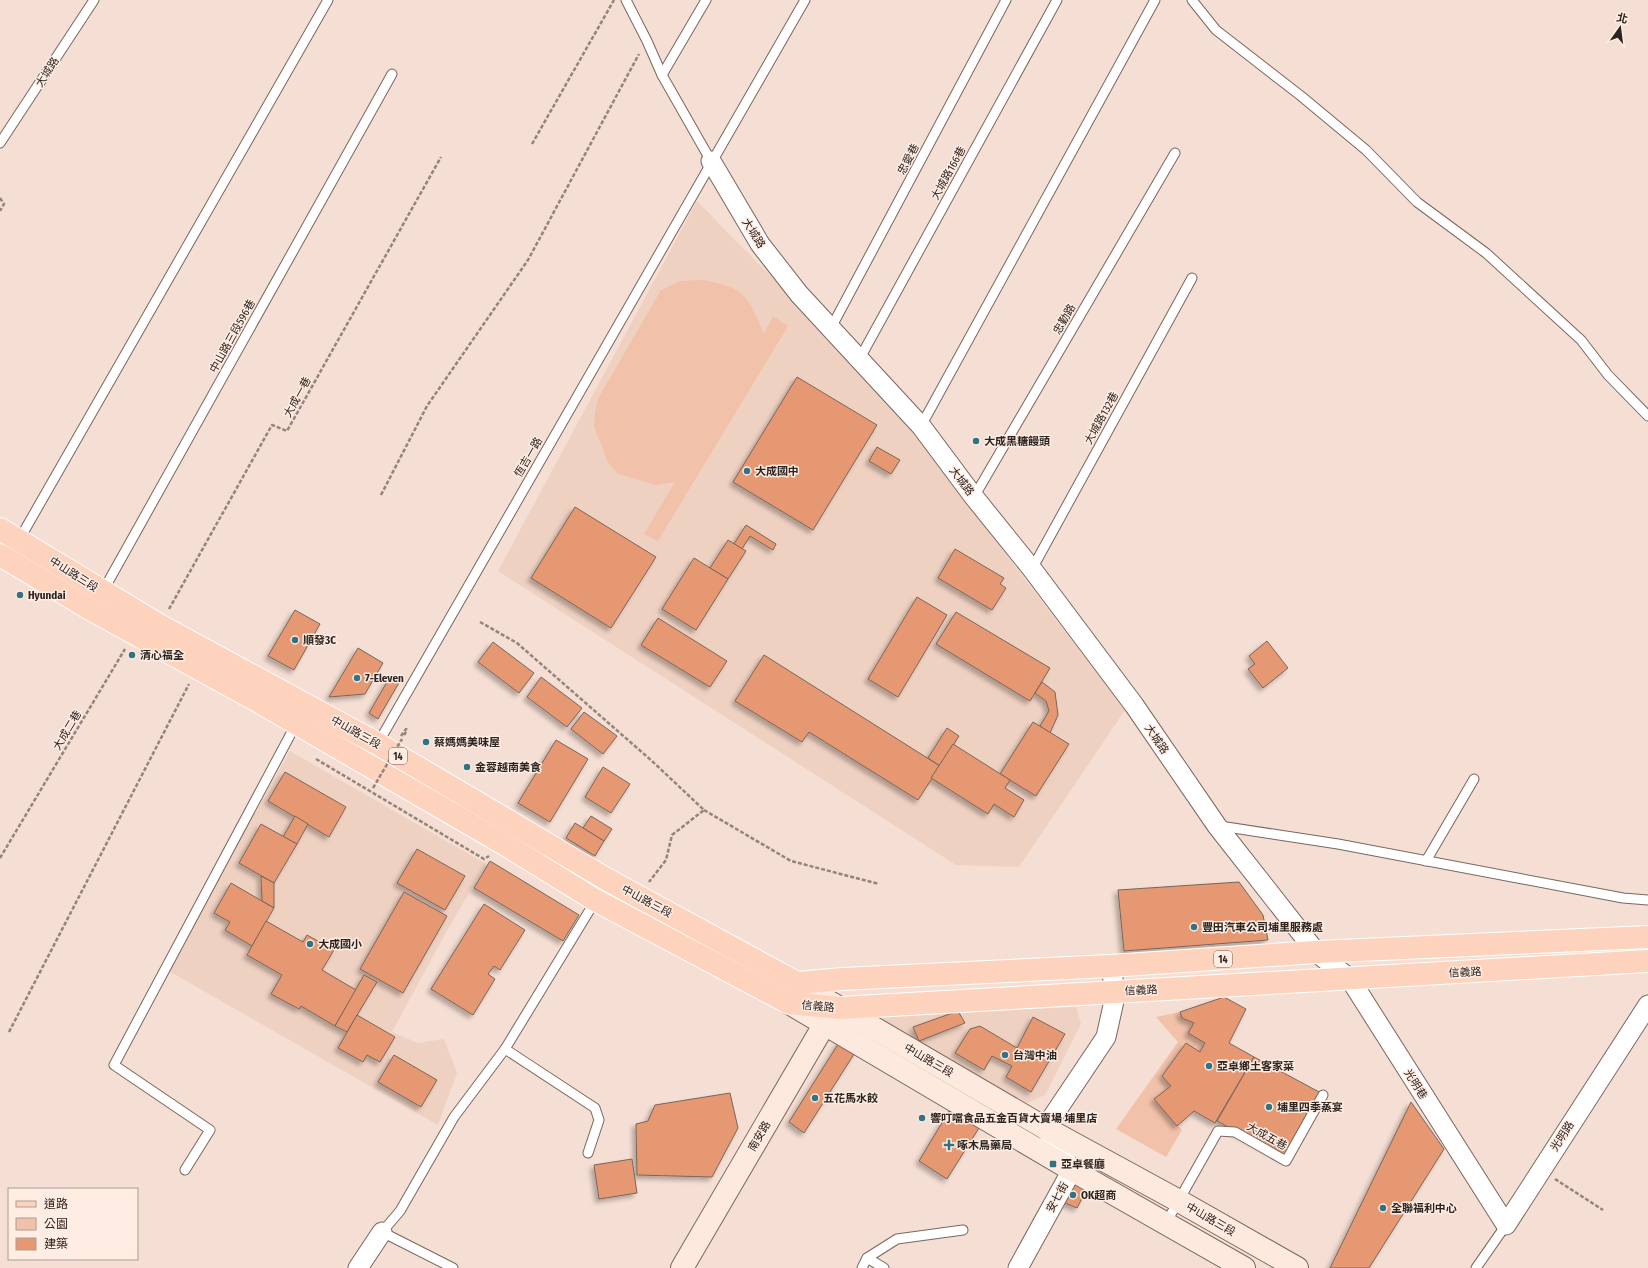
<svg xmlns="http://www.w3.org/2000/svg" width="1648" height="1268" viewBox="0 0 1648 1268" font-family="'Fira Sans Condensed','Noto Sans TC',sans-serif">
<defs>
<filter id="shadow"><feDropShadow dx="-3.5" dy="3.5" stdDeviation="2" flood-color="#0004"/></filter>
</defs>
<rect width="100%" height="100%" fill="#f5ded3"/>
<g fill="#efd1c2">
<polygon points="697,201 799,305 865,370 1125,710 1019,867 956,865 498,571"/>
<polygon points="290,751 486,864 444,936 392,1032 418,1043 444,1039 455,1067 457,1073 438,1125 167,970 175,953"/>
<polygon points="1076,1007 1081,1024 1045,1095 1025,1104 874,1016"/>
</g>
<g fill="#f1c1a9">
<path d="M704,280c12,3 25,5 35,12 11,7 20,30 25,42l9,-18 15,10 -130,215 -14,-7 31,-52 -19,3 -38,-11 -10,-12 -14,-35 1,-15 3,-13 63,-109 19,-9z"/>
<polygon points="1180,1012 1182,1018 1194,1023 1189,1032 1205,1043 1200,1052 1185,1044 1162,1076 1171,1086 1154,1099 1182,1130 1166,1157 1116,1129 1178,1042 1156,1017"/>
</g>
<g fill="#e59872" stroke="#79655b" filter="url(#shadow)">
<polygon points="797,377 877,425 813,530 733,482"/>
<polygon points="877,447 900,460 891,474 869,461"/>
<polygon points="575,507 656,557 611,628 531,578"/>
<polygon points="746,525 776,544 773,550 750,536 742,549 734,544"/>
<polygon points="728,540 746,551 728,579 710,568"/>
<polygon points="955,549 1004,578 1000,584 1006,588 992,610 938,578"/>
<polygon points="694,558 728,579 696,630 662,609"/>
<polygon points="917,597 947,615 898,697 868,679"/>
<polygon points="295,610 320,624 294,670 268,656"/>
<polygon points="956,612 1050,668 1030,701 936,644"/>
<polygon points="658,618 727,661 710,687 641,645"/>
<polygon points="1267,641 1288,668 1263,688 1248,669 1255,664 1249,656"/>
<polygon points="493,642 534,673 519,693 478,662"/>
<polygon points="358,648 383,663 365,694 329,697"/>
<polygon points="764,655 940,766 918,800 809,732 802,742 735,701"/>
<polygon points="391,675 400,681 378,719 369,713"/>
<polygon points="541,677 582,708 567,727 527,697"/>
<polygon points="1042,682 1055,692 1058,715 1050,733 1040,726 1049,711 1046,701 1035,693"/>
<polygon points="584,712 617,736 603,754 571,729"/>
<polygon points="1033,722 1069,744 1036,796 1000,774"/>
<polygon points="947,728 959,736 940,766 928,758"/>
<polygon points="556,740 588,759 550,822 518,803"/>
<polygon points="953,744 1010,780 1005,788 1024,800 1014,817 994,804 988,814 931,778"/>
<polygon points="603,767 630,784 611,813 585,797"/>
<polygon points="285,772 346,807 329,837 268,801"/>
<polygon points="295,816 308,824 297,844 283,837"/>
<polygon points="591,816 612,829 604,841 583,828"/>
<polygon points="575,823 604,841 595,856 566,838"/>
<polygon points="261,824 297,844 274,883 239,863"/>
<polygon points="417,849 465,876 445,910 397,883"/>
<polygon points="490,861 579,915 563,941 474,888"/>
<polygon points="261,876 274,883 274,908 262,901"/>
<polygon points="1239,882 1263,915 1268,940 1124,951 1118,890"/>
<polygon points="231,883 274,908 252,946 225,930 230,922 214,913"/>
<polygon points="404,892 447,916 403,993 360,969"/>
<polygon points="484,904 525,930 500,970 494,966 488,974 495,979 473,1015 431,989"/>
<polygon points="266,921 303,942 307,935 334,950 322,970 356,990 335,1026 301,1006 299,1009 271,994 282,975 247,955"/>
<polygon points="364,975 377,982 347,1032 335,1026"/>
<polygon points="1224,997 1246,1009 1229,1043 1254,1057 1215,1123 1194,1111 1177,1126 1154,1099 1171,1086 1162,1076 1186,1043 1200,1052 1205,1043 1188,1033 1194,1023 1182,1018 1180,1012"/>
<polygon points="958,1011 965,1023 919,1041 913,1027"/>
<polygon points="357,1015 395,1037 380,1062 367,1055 363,1062 338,1048"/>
<polygon points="1033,1017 1065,1034 1031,1092 1006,1077 1012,1066 992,1056 984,1070 955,1053 970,1029 980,1026 1017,1048"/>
<polygon points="840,1041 856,1051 804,1133 789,1122"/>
<polygon points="394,1055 437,1080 421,1107 378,1082"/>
<polygon points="1254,1057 1321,1093 1287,1159 1217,1121"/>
<polygon points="730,1093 738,1128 712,1177 637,1175 636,1124 648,1121 655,1105"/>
<polygon points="1411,1102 1444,1149 1369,1268 1330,1268"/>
<polygon points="949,1111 979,1128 947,1179 919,1161"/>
<polygon points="632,1159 637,1193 599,1199 594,1165"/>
<polygon points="1075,1185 1083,1185 1088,1187 1077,1208 1058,1200"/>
</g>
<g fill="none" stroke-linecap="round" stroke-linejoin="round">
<g stroke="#7b665d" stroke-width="11">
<g id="lane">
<polyline points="626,0 647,41 662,75 711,161"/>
<polyline points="1192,0 1216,30 1301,96 1366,150 1417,202 1486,253 1581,340 1608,375 1648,416"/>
<polyline points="662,75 706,0"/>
<polyline points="0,143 94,0"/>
<polyline points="831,328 1006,0"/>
<polyline points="860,358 1057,0"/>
<polyline points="921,426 1155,0"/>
<polyline points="974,497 1175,153"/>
<polyline points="19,540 328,0"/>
<polyline points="1032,569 1192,278"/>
<polyline points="103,591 392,74"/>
<polyline points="377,745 805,0"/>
<polyline points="1220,826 1338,844 1623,898 1648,900"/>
<polyline points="1426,861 1474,779"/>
<polyline points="505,1049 595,1108 599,1120 588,1153"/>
<polyline points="185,1170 210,1130 114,1065 296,724"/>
<polyline points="1166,1223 1218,1131 1235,1132 1286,1161 1323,1095"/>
<polyline points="867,1258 884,1268"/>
<polyline points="453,1268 382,1232 400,1211 454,1117 505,1049 608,880"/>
<polyline points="862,1268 867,1258 897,1239 963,1230"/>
<polyline points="1476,1268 1506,1225"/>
</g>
</g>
<g stroke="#7b665d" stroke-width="21">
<g id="street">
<polyline points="711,161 760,244 799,294 921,426 974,497 1032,569 1134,705 1217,826 1316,952 1350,979 1506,1225 1648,1005"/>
<polyline points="358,1268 382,1232"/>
<polyline points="1018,1268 1072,1170 1045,1128 1106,1037 1116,992 1110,966"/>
</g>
</g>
<g stroke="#7b665d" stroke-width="24">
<g id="secondary">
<polyline points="797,983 1045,1128 1179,1201 1297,1268"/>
<polyline points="789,1003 1072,1170 1244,1268"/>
<polyline points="682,1268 824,1025 834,1014"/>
</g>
</g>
<g stroke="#fff" stroke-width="24">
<g id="primary">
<polyline points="0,529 159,625 378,744 608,880 797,983"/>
<polyline points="0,555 90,609 254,699 506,845 595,900 789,1003 840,1008 1648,961"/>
<polyline points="797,983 842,979 1110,966 1316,952 1648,937"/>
</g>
</g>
<g stroke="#94847c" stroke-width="2.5" stroke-dasharray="4 2" stroke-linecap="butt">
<polyline points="532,144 614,0"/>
<polyline points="0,198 4,204 0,211"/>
<polyline points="381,495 427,406 528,260 639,54"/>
<polyline points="169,609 272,425 287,431 441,157"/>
<polyline points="480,622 517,643 652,761 704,810 672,835 666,860 649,882"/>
<polyline points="401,736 406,729 407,730 403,737"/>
<polyline points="316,759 484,859 489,856"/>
<polyline points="704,810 791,861 879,884"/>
<polyline points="0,858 125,649"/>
<polyline points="9,1032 189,684"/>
<polyline points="1555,1179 1603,1210"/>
</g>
<use href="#lane" stroke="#fff" stroke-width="9"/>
<use href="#street" stroke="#fff" stroke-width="19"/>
<use href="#secondary" stroke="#fee9de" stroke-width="22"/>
<use href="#primary" stroke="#fed3be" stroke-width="22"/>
<polyline stroke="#94847c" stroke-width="2.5" stroke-dasharray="4 2" stroke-linecap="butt" points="373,788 402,739"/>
</g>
<g fill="#307484" stroke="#ffece3" stroke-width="1.5">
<circle cx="976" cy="441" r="4"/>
<circle cx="747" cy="471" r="4"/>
<circle cx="20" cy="595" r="4"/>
<circle cx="295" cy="640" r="4"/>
<circle cx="132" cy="655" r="4"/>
<circle cx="357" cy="678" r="4"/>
<circle cx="426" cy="742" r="4"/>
<circle cx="467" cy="767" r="4"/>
<circle cx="1194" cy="927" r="4"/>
<circle cx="310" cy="944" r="4"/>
<circle cx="1005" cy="1055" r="4"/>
<circle cx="1209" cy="1066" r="4"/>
<circle cx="815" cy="1098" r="4"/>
<circle cx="1269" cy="1107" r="4"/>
<circle cx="922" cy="1118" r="4"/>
<path d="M947 1139h4v4h4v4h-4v4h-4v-4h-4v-4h4z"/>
<rect x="1049" y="1160" width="8" height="8" rx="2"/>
<circle cx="1073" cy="1195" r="4"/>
<circle cx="1383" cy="1208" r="4"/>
</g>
<g text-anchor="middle" stroke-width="3" stroke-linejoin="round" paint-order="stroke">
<g fill="#ffece3" stroke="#6b605a" stroke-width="1">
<rect x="389" y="748" width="18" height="16" rx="3"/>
<rect x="1214" y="951" width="18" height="16" rx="3"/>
</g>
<g font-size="10" font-weight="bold" fill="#2c2420">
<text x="398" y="760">14</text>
<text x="1223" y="963">14</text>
</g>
<g font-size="11" fill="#2c2420" stroke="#ffece3">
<text transform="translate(47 72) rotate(-57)" y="4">大城路</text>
<text transform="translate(908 159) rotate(-62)" y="4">忠愛巷</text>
<text transform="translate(948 173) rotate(-61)" y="4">大城路166巷</text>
<text transform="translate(754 233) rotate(58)" y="4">大城路</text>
<text transform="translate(1064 319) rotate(-60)" y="4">忠勤路</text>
<text transform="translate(232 336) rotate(-61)" y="4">中山路三段596巷</text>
<text transform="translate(297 397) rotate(-61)" y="4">大成一巷</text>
<text transform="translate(1101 418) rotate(-61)" y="4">大城路132巷</text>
<text transform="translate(528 457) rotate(-60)" y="4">恆吉一路</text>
<text transform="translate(962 481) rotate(53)" y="4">大城路</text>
<text transform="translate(74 574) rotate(32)" y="4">中山路三段</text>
<text transform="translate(67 730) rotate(-59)" y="4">大成二巷</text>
<text transform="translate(356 732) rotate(29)" y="4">中山路三段</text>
<text transform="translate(1157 739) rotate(56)" y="4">大城路</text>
<text transform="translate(647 901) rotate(28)" y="4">中山路三段</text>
<text transform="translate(1465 972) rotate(-3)" y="4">信義路</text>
<text transform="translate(1141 990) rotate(-3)" y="4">信義路</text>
<text transform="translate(818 1006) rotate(5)" y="4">信義路</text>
<text transform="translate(929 1060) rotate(30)" y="4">中山路三段</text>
<text transform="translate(1416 1084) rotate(58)" y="4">光明巷</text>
<text transform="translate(759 1136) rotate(-60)" y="4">南安路</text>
<text transform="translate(1267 1136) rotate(29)" y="4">大成五巷</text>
<text transform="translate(1562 1136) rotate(-57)" y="4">光明路</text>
<text transform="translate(1057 1197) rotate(-61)" y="4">安七街</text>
<text transform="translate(1211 1219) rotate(30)" y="4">中山路三段</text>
</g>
<g font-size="11" font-weight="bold" fill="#2c2420" stroke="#ffece3" text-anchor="start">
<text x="984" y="445">大成黑糖饅頭</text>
<text x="755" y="475">大成國中</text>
<text x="28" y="599">Hyundai</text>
<text x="303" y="644">順發3C</text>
<text x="140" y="659">清心福全</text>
<text x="365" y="682">7-Eleven</text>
<text x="434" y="746">蔡媽媽美味屋</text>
<text x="475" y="771">金蓉越南美食</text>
<text x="1202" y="931">豐田汽車公司埔里服務處</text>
<text x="318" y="948">大成國小</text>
<text x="1013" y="1059">台灣中油</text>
<text x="1217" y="1070">亞卓鄉土客家菜</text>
<text x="823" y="1102">五花馬水餃</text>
<text x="1277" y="1111">埔里四季蒸宴</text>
<text x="930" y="1122">響叮噹食品五金百貨大賣場 埔里店</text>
<text x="957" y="1149">啄木鳥藥局</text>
<text x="1061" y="1168">亞卓餐廳</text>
<text x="1081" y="1199">OK超商</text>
<text x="1391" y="1212">全聯福利中心</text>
</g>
</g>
<rect x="8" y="1188" width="130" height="72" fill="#ffece3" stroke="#ab9c95"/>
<rect x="16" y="1201" width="20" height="6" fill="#fed3be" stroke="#ab9c95"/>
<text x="44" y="1208" font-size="12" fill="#2c2420">道路</text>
<rect x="16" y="1218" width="20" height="12" fill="#f1c1a9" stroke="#ab9c95"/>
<text x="44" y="1228" font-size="12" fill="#2c2420">公園</text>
<rect x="16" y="1238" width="20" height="12" fill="#e59872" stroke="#ab9c95"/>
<text x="44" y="1248" font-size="12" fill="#2c2420">建築</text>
<g transform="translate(1620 28) rotate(14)" stroke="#ffece3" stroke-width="3" paint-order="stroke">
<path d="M0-3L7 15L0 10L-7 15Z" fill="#2c2420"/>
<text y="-6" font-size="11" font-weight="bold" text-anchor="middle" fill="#2c2420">北</text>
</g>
</svg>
